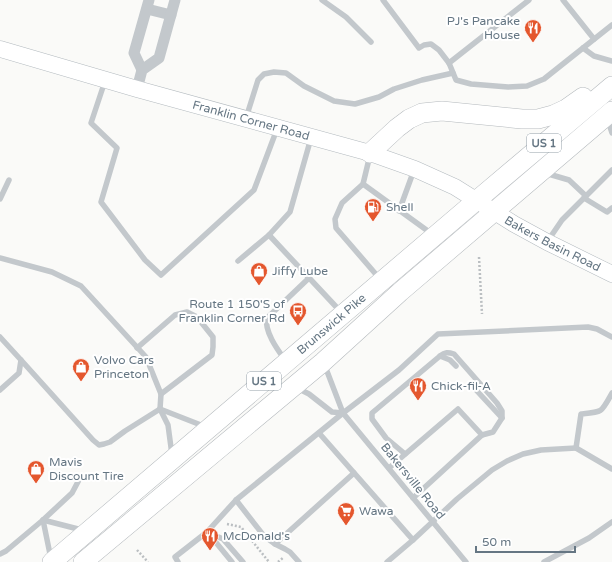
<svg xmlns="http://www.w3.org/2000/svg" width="612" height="562" viewBox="0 0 612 562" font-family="'Varela Round',sans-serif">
<rect width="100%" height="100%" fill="#fafaf8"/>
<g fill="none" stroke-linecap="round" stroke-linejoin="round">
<g stroke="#b3babf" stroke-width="17">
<g id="secondary">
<path id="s1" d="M0,49l137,40 233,64 45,16 40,18 59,37 33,18 65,32"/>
</g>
</g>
<g stroke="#b4b9bd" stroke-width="20">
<g id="trunk">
<polyline points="370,153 397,128 409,119 422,113 442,111 522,119 538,119 553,115 566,109 583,97"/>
<path id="s2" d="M52,562l425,-362 135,-114"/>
<polyline points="83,562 323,362 400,292 612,111"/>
</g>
</g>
<g stroke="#bbbfc2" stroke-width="2.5" stroke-dasharray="2 2" stroke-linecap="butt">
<polyline points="479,257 482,314"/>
<polyline points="227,524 241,527 269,562"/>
<polyline points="137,550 148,562"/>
<polyline points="278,562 284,557"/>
</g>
<g stroke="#c3c8cc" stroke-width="5.5">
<polyline points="322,0 346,17 371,42"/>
<polyline points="383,0 419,48 424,45 431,44 439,50 449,63 456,80 471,84 508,87 527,86 544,79 612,25"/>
<polyline points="563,0 594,39"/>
<polyline points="583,48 594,56 612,61"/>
<polyline points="449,63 529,0"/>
<polyline points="105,81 91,123 117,148 101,202 145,260 161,275 254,190 277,129"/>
<polyline points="246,118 258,80 264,74 274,72 286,73 304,86 334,101 355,104 379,97 394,89 422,80 453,73"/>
<polyline points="607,118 612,133"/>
<polyline points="370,155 363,184 342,203 335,219 336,228 380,279"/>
<polyline points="545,173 569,180 586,196"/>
<polyline points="363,184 432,234"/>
<polyline points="584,198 607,212 612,208"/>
<polyline points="0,199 9,180"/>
<polyline points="399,211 414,170"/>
<polyline points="269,235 341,312"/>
<polyline points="547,242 562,220 612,170"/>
<polyline points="0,258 52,272 81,286 146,357 161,394 160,409 168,425 172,455"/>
<polyline points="238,261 269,235 290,212 311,138"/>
<polyline points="0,337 21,360 19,373 0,390"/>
<polyline points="137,348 175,315 187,312 197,317 213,337 213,347 212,355 161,394"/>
<path d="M440,356c5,-4 8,-4 14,-2l43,49 5,8v7l-9,14 -11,3"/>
<polyline points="21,360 93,440 99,445 104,444 110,442 125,431 160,409"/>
<path d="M285,360c-8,-11 -21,-29 -18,-42l42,-40"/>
<polyline points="325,366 343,413 466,562"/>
<polyline points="297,388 309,394 332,412 343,413"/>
<polyline points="477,391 502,418"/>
<path d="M612,393c-11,20 -9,19 -31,21l-5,34 36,21"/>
<polyline points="160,409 206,427"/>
<polyline points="319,433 413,540"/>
<polyline points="405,454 386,438 372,419 372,413 440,356 450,360 456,366"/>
<polyline points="389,468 458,409 482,435 413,498"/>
<polyline points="43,520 82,530"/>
<polyline points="43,520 51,559"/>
<polyline points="207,532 223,539 243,562"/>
<polyline points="209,534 232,562"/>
<polyline points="275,544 354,473"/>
<polyline points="0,554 6,551 43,520 72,493 80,478"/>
<polyline points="178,562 175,557 207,532 236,500"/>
<polyline points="299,562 290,552 285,549 275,544 264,536 236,500 343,413 399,370 438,334 588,327 597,329 612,337"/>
<polyline points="387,562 413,540 457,499 492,470 507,461 523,454 541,450 576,448"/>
<polyline points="544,562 589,538 612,522"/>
</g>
<g stroke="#c3c8cc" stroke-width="11">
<polyline points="147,9 171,15"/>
<polyline points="142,70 134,53 149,0"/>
<polyline points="137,89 142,70 159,58 175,0"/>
</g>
<use href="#secondary" stroke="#fff" stroke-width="16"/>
<use href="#trunk" stroke="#fff" stroke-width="19"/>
</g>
<defs>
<g id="restaurant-pin" transform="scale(0.9)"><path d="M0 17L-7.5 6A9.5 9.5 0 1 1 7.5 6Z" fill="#e4572e" stroke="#fff"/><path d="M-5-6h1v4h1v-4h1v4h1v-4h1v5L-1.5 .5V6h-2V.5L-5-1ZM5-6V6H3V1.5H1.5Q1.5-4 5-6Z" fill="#fff"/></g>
<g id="fuel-pin" transform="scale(0.9)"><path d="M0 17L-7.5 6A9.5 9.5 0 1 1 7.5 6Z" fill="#e4572e" stroke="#fff"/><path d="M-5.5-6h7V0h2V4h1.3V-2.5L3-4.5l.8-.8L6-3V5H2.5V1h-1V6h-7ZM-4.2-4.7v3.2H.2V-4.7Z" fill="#fff"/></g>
<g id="shop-pin" transform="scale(0.9)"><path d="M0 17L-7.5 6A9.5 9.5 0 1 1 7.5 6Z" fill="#e4572e" stroke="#fff"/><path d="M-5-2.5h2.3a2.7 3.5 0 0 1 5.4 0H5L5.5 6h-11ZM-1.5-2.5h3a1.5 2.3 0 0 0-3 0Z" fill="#fff"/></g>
<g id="bus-pin" transform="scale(0.9)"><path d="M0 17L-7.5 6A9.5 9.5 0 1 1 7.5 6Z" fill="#e4572e" stroke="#fff"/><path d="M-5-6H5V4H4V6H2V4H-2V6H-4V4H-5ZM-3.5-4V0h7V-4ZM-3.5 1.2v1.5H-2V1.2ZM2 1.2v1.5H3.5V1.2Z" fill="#fff"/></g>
<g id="supermarket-pin" transform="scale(0.9)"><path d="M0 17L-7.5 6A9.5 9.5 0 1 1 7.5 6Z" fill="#e4572e" stroke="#fff"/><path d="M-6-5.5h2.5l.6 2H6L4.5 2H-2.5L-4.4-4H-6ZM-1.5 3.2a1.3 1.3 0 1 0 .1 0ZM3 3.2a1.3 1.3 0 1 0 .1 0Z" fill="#fff"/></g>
</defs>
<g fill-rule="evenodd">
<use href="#restaurant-pin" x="533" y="28"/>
<use href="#fuel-pin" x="373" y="207"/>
<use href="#shop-pin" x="259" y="271"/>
<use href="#bus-pin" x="298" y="311"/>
<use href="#shop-pin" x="81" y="367"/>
<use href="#restaurant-pin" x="418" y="386"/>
<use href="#shop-pin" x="36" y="469"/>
<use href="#supermarket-pin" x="346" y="511"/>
<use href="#restaurant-pin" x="210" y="536"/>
</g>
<g text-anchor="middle" stroke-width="4" stroke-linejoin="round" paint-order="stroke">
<g fill="#fff" stroke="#939fa8" stroke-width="1">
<rect x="527" y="134" width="34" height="18" rx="3"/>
<rect x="247" y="372" width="34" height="18" rx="3"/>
</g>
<g font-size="11" font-weight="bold" fill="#657683">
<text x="544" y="147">US 1</text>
<text x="264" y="385">US 1</text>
</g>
<g font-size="12" fill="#657683" stroke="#fff" text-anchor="start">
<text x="520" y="25" text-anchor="end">PJ's Pancake<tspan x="520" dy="14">House</tspan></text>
<text x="386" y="211">Shell</text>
<text x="272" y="275">Jiffy Lube</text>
<text x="285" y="308" text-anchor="end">Route 1 150'S of<tspan x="285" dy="14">Franklin Corner Rd</tspan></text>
<text x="94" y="364">Volvo Cars<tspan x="94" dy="14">Princeton</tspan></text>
<text x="431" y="390">Chick-fil-A</text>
<text x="49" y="466">Mavis<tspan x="49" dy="14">Discount Tire</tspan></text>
<text x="359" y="515">Wawa</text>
<text x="223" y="540">McDonald's</text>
</g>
<g font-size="12" fill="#657683" stroke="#fff">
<text dy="4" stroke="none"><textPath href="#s1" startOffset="261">Franklin Corner Road</textPath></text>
<text dy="4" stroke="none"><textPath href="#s1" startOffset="589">Bakers Basin Road</textPath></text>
<text dy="4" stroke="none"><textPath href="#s2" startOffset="367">Brunswick Pike</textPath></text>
<text transform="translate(413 481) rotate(51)" y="4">Bakersville Road</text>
</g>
</g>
<path d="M476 546v6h99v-6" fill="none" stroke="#657683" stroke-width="2"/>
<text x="482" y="546" font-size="12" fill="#657683" stroke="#ffffff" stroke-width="3" paint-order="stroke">50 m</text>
</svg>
